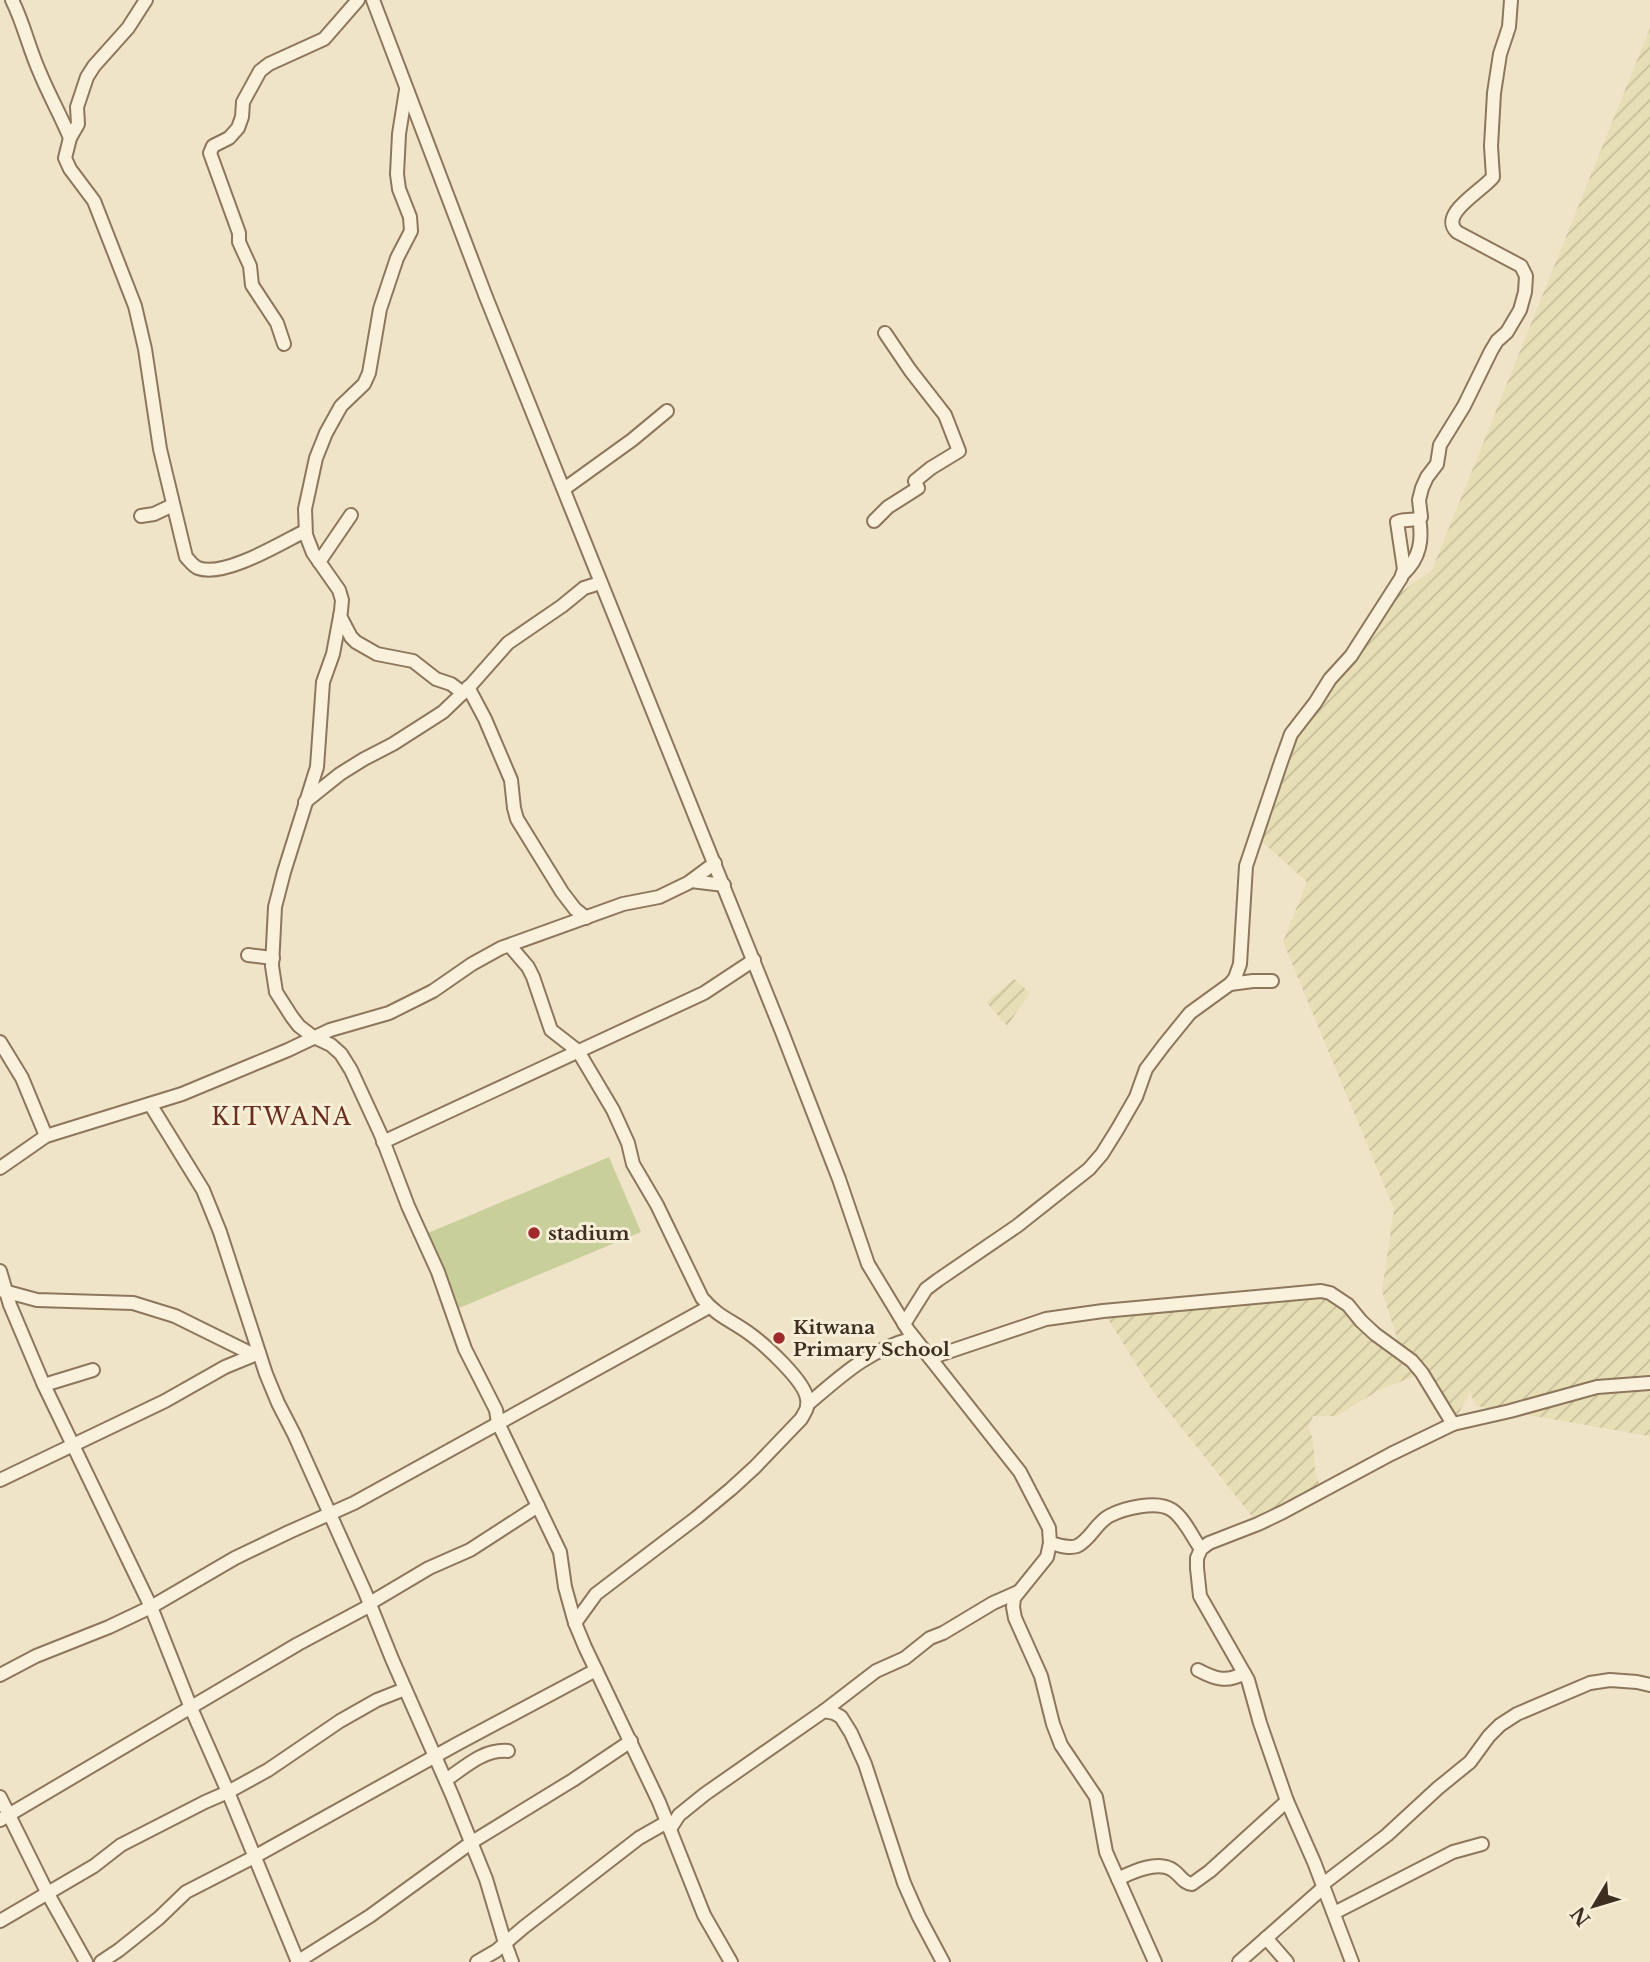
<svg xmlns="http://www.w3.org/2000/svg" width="1650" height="1962" viewBox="0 0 1650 1962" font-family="'Libre Baskerville',serif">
<defs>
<pattern id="farmland-furrows" width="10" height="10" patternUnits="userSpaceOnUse" patternTransform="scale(1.75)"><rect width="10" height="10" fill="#e6deb5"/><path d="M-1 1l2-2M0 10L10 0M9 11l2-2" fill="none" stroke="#c6bf9b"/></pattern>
</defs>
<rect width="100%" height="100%" fill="#f0e4c8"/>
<g fill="url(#farmland-furrows)">
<polygon points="1650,28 1650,1440 1649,1436 1476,1406 1470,1392 1453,1424 1422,1373 1379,1390 1336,1416 1313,1416 1308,1428 1313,1439 1315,1470 1321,1490 1258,1524 1154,1393 1103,1311 1246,1298 1340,1299 1401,1351 1382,1291 1394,1209 1283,942 1307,882 1256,836 1300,721 1382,606 1432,570"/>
<polygon points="1014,979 1030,993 1007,1026 986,1002"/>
</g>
<polygon fill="#c9cf9b" points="609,1157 641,1232 459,1308 428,1233"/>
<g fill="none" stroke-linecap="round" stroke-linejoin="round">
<g stroke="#8d765c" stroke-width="16">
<g id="minor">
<path d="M12,0c12,24 17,49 28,73 9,22 21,43 30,65"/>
<path d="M146,0l-18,28 -34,38 -7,11 -10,30 1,17 -8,14 -5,20 5,11 24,32 41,105 10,43 15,100 26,108c4,4 7,9 12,11 26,10 83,-25 107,-37"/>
<polyline points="373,0 486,297 782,1032 839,1179 868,1264 908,1330 1020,1472 1049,1528 1050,1543 1047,1557 1014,1598 1013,1607 1015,1618 1041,1676 1053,1724 1061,1745 1096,1797 1106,1852 1155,1962"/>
<polyline points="406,90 399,134 397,174 399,189 410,217 411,231 397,258 380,309 369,373 364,384 341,406 326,433 316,458 305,509 306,535 313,553 339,590 342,600 341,611 333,654 323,682 317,767 284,872 275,907 272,966 276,992 292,1017 299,1026 312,1036 331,1045 341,1054 351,1070 381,1135 408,1206 438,1272 465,1349 496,1410 498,1423 560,1552 565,1587 575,1623 585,1647 659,1802 704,1915 731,1962"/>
<polyline points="284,344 277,323 252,285 250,266 239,242 239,233 210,153 213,146 229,138 238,128 242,117 243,102 260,71 269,64 324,39 358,0"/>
<polyline points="564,489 632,440 667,411"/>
<polyline points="141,516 154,514 173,505"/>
<polyline points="874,521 888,507 918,488 915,481 931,468 959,451 945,415 910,370 885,333"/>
<polyline points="319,562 351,515"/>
<path d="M1403,574c17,-16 20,-34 16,-56"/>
<polyline points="340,616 351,637 356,642 377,654 413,661 436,679 451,684 463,693"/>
<polyline points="468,687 485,719 511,780 514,808 517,819 562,892 575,909 586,918"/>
<polyline points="305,802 340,774 364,759 393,744 443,712 470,686 508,643 562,606 584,588 600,583"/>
<polyline points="691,881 724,885"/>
<path d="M510,946l18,21 5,10 18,53 27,21 35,59 15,33 5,21 24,41 45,93c16,19 29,22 48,36 14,10 55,47 57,65 2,8 -2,13 -6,20l-46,48 -24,22 -35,29 -100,76 -21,29"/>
<polyline points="248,955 273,958"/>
<polyline points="1230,984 1253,981 1272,981"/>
<polyline points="0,1042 22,1078 46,1136"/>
<polyline points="150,1104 203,1190 220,1232 266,1374 278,1403 294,1434 365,1592 392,1659 452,1795 486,1879 505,1943 512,1962"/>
<polyline points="383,1142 704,993 754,960"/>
<polyline points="0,1168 46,1136 182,1094 288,1050 330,1030 389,1013 433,991 472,964 501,948 623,904 659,897 688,883 715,863"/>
<polyline points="0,1271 10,1305 43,1383 151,1607 191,1708 228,1792 298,1962"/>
<polyline points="0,1290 37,1300 133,1303 175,1316 254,1355"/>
<path d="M904,1324l22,-35 12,-9 79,-54 72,-57 13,-15 15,-24 19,-33 10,-28 18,-24 26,-32 40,-29 5,-6 5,-14 6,-98 35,-104 10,-28 24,-31 15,-24 21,-23 50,-78 3,-9 -7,-47c7,-4 16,0 24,-5l-2,-17 3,-12 5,-11 10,-13 3,-19 24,-39 27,-55 6,-10 10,-9 13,-22 5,-18 1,-16 -5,-10 -64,-34c-19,-18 25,-41 36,-55l-2,-31 3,-53 6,-39 9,-27 2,-27"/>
<polyline points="930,1358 1046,1319 1103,1311 1321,1291 1330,1293 1348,1305 1361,1321 1375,1334 1412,1361 1422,1373 1453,1424"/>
<polyline points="44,1385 93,1370"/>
<path d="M807,1405c35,-30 61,-55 107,-67"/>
<polyline points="0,1480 165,1401 225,1367 259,1353"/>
<path d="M1050,1543c9,2 18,6 27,3 13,-6 19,-23 32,-30 15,-8 48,-16 63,-6 13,9 20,27 29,39"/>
<polyline points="370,1603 429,1568 470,1550 538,1506"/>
<path d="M1198,1670c17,9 29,13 46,3"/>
<polyline points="0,1675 36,1656 109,1627 151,1607 235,1558 289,1532 354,1503 709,1307"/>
<polyline points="824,1711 834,1713 841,1717 851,1733 865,1764 904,1883 919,1917 943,1962"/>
<path d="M446,1780c19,-13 37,-31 62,-29"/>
<polyline points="0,1797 48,1894 86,1962"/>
<polyline points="0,1820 298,1644 371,1605"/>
<polyline points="670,1829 679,1815 705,1794 824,1711 876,1671 905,1658 930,1638 943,1633 993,1603 1018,1592"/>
<path d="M1118,1879c14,-7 41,-20 56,-8 7,5 9,12 18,13l18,-13 77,-70"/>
<polyline points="1323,1884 1387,1835 1438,1788 1470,1762 1489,1736 1500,1725 1517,1714 1590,1683 1610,1680 1637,1682 1650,1685"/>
<polyline points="1334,1913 1453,1852 1482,1844"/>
<polyline points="0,1921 94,1866 121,1845 205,1802 228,1792 268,1770 340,1721 377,1700 405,1689"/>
<polyline points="1266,1938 1287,1962"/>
<polyline points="101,1962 119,1950 159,1918 186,1892 254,1857 457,1744 596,1670"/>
<polyline points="297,1962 370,1916 472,1842 573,1780 631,1741"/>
<polyline points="477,1962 496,1951 524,1927 639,1838 667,1822"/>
<polyline points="1239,1962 1324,1887"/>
<polyline points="1352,1962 1314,1862 1287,1801 1260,1723 1248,1680 1200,1596 1197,1568 1197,1558 1201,1549 1209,1543 1258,1524 1283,1512 1391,1454 1453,1424 1510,1411 1597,1387 1650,1383"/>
</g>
</g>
<use href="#minor" stroke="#faf1dc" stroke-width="12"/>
</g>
<g fill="#9e2a2b" stroke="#f7eed8" stroke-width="2.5">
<circle cx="534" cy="1233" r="7"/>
<circle cx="779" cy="1338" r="7"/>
</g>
<g text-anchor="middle" stroke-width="6" stroke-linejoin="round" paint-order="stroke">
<g font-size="19" font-weight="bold" fill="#3d2e20" stroke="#f7eed8" text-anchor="start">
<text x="548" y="1240">stadium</text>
<text x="793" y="1334">Kitwana<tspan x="793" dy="22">Primary School</tspan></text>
</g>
<g font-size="23" letter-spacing="2" fill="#6b2e1e" stroke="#f7eed8">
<text x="282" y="1125">KITWANA</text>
</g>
</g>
<g transform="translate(1594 1906) rotate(232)" stroke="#f7eed8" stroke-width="5" paint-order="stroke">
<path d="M0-5L12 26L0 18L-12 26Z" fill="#3d2e20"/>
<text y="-10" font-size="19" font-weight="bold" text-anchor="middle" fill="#3d2e20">N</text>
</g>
</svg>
